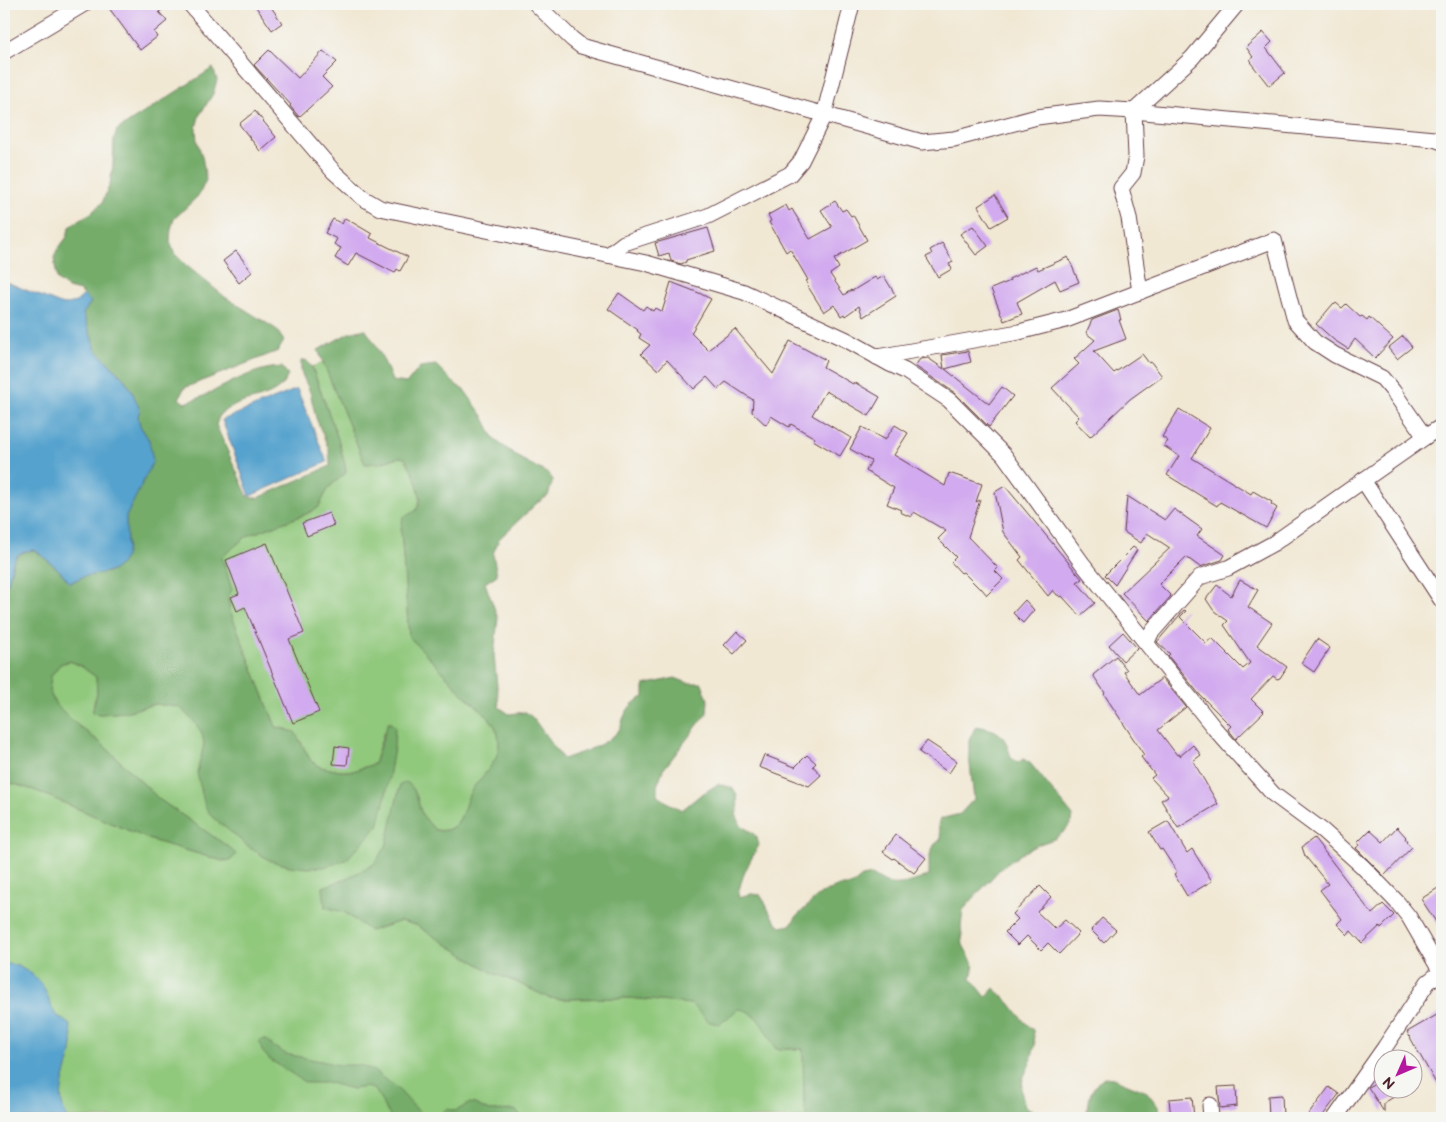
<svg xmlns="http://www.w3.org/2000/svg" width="1446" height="1122" viewBox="0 0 1446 1122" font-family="'Balsamiq Sans',sans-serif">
<rect width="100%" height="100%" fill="#f6f6f2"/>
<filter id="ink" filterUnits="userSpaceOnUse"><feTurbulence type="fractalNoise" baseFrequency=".02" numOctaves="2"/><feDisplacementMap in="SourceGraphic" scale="10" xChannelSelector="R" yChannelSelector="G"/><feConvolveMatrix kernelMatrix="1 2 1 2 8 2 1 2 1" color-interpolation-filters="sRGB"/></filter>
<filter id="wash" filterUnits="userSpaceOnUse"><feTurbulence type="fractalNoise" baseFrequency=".0096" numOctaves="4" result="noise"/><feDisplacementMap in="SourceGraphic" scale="20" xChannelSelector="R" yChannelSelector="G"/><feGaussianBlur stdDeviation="1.12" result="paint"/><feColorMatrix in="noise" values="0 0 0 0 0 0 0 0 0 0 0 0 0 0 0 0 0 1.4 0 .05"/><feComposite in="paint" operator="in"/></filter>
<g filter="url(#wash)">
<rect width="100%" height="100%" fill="#f1e8d4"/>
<path fill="#90c87b" stroke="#6d7453" d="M323,362l42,102 15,-1 19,-6 7,1c8,16 20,36 10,53 -4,7 -10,13 -15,19l8,107c19,18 35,37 53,56 9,9 30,24 34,36 3,6 4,17 2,23 -4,17 -26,31 -31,48 -6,18 -10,33 -32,30l-13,-15 -6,-21 -15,-9 -15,62 -13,18 -32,16 -18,6 2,20 19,5 26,19 31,-10 15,4 77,48 23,9 33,16 10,1 70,-1 62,6 18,18c8,-4 21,-12 29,-13 17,-3 31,28 38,40h27l1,55 3,14h-803v-335h6l24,7 117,50 72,21 13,-7 -6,-6 -70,-48 -59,-57 -25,-19 -20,-19 -7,-14 2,-15 9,-12 10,-3 11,5 15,11 1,16 -3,9 -1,11 7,1 25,-2 30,-8 25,3c9,10 23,20 24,35 0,9 -5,23 -7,31l52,74 22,14 19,5 88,-40 6,-95 -10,33 -21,7h-13l-20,-4 -10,-6 -10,-21 -13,-11 -11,-2 -46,-116 -4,-38 -5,-16 26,-21 59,-22 12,-6 11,-21 17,-14 -1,-8 -7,-26 -26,-72z"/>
<g fill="#74ac6b" stroke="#5f664b">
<path d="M213,68l4,12 -4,14 -14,22 -3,13 1,12 5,15 4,24 -7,15 -25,24 -3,10 -1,12 4,12 13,13 38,31 51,32 8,12 -6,10 -94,37 -5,11 6,4c33,-10 61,-35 97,-36l6,8c-9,22 -31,22 -50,29 -7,3 -13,7 -18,10l-4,11 32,72 10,1 72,-32 -1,-16 -13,-32 -6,-26 -9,-20v-11l5,-1 6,7 26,72 7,26 1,8 -17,14 -11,21 -12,6 -59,22 -25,21 10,33 -4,7 2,14 46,116 19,5 16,29 9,6 20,4h13l21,-7 14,-41h3l4,4 -1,21 -8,47 -8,31 -32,34 -22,7 -16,1 -18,-2 -19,-5 -22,-14 -37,-30 -7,-11 -8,-33 7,-29 -2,-11 -7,-10 -15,-16 -25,-3 -30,8 -25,2 -8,-1 5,-20 -1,-16 -15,-11 -11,-5 -10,3 -9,12 -2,15 7,14 20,19 25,19 59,57 70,48 6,6 -5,6 -8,1 -72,-21 -117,-50 -24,-7h-6v-193c13,-17 -1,-37 31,-40l23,19 12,14 12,-6 29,-6 14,-15 2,-9 -1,-30 8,-20 15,-57 -9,-14 -8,-35 -8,-12 -28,-29 -13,-36 8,-12 -11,-11 -12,-3 -11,-8 -3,-22 3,-8 10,-13 2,-9 5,-5 17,-10 11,-10 8,-19 3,-20 1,-25 3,-9z"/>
<path d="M365,329c12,16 20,33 27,52l15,2 13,-16 16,-2 18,18 11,8 18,25 12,24 26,19 28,15 4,6 -5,16 -11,7 -38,36 -6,15 4,21 -12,8 13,35 -4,37 5,52 10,7 17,-2 7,6 30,41c19,-7 43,-13 56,-29 2,-3 3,-7 4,-11 4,-10 10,-18 21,-22v-12l31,-7 13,5h14l6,17 -1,13 -44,57 -6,16v9l13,9 12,6 17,-14 19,-12 15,4 4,7 1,15 -2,4 5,12c11,6 15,7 18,19 -9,16 -19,33 -21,52l13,-3 10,1c7,12 9,23 20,32l9,-2 7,-9 22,-21 20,-9h12l11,-9 10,-2c4,2 9,6 14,8 13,4 31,-2 43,-8v-17l5,-13 7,-6 -3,-14 2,-6 20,-5 14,-15 -5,-43v-16l7,-14c24,4 29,8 35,32l7,5 5,-4 7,4 43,53 -1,6 -7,9 -11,8 -17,6 -13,7 -24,17 -37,41 -2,17 2,18 11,20 -3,13 15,19 8,-9 16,15 12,16 11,11 2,15 -5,18 -7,16 -2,12 4,15 12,7h10l9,5h-249l-3,-14 -1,-55h-27c-10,-16 -18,-39 -38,-40l-18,15 -11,-2 -18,-18 -62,-6 -70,1 -10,-1 -33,-16 -23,-9 -77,-48 -15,-4 -31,10 -26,-19 -19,-5 -2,-20 18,-6 32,-16 13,-18 14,-62 6,-3c12,6 11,22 16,32 3,6 9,11 13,16 22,4 26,-12 32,-30 5,-17 27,-31 31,-48 2,-6 1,-17 -2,-23 -4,-12 -25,-27 -34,-36 -18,-19 -34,-38 -53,-56l-8,-107 2,-13 13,-6 5,-12 -6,-22 -10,-19 -6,-1 -19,6 -15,1 -47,-114 31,-17z"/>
<polygon points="265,1039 274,1047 286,1054 340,1065 360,1065 374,1071 380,1076 395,1086 425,1118 392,1118 385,1109 379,1096 373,1089 365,1087 353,1089 329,1083 306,1083 269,1059 262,1051 259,1041"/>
<path d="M1104,1077l9,1 34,14 10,13 6,13h-83c11,-8 7,-14 11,-25 3,-7 8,-12 13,-16z"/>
<polygon points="470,1103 475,1104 489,1111 515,1110 524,1118 442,1118 444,1111 447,1109 456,1111"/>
</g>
<g fill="#54a2ce" stroke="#4f607c">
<path d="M4,281l59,24 13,-3 8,-7 7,7 -8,12 13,36 28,29 8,12 8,19 -2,6 2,10 9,14 4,21 -27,56 1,30 -2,9 -3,7 -10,8 -30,6 -12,6 -12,-14 -23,-19c-32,2 -19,24 -31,40z"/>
<polygon points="297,389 327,462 250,496 222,420"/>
<path d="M4,963l14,3 14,8 11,12 12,28 15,11c1,7 3,14 2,20 -2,24 -20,50 -4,73h-64z"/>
</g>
<g id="blocks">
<g fill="#d2aaef">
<polygon points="106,4 169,4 159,12 167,21 154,32 157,37 140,50"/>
<polygon points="254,4 269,4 282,23 272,30"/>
<polygon points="1263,32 1272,42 1266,48 1285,73 1269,86 1251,63 1252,62 1250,59 1253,57 1246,47"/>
<polygon points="269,50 298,78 323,51 337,62 322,77 332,87 299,117 290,106 291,105 254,65"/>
<polygon points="255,111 276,137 260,151 239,124"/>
<polygon points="995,195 1008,217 991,227 978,206"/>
<polygon points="835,201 842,211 846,209 851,216 853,215 867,240 834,259 839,268 830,274 844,295 851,290 852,291 875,277 877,280 884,276 896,296 863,317 859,306 845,316 844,314 841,316 834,305 824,312 807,285 808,284 806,281 808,280 790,249 786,252 769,222 771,221 768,215 786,205 789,211 792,209 810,239 832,227 821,210"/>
<polygon points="345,218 372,234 370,238 408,257 400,271 397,269 395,273 356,253 348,266 335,258 341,248 334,244 337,239 325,233 333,219 342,224"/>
<polygon points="973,226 988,246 976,255 960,234"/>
<polygon points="708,228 715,251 686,260 686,262 681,264 671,261 669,253 659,256 655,243"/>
<polygon points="942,243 953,262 949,264 952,269 938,277 926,257 932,254 930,250"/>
<polygon points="236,251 252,272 239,283 223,261"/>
<polygon points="1068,257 1079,282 1060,290 1055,280 1017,302 1022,314 1004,321 991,289 1010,281 1009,279 1036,266 1038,270"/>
<polygon points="671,282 699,293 711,299 691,333 708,350 735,329 773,374 790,341 824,359 826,361 823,367 853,384 854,382 880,397 869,416 826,391 812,415 851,438 840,456 813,440 815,438 791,424 789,427 771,416 766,425 752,412 753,400 726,382 718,389 707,377 694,389 667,360 658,370 641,354 650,345 639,338 641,334 637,331 638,330 608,309 619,293 643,310 646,306 653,311 655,308 662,312"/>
<polygon points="1336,303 1342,308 1346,304 1360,317 1362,316 1367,320 1369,317 1393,339 1375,358 1355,339 1348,349 1334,340 1316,324 1333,304 1334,305"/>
<polygon points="1118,310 1121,320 1119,320 1126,339 1094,351 1114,373 1142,354 1149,363 1151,362 1162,376 1130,399 1090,437 1075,421 1079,417 1052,388 1079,364 1074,359 1095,340 1086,333 1092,320"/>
<polygon points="1403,336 1412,347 1397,359 1388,348"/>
<polygon points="968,351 971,362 945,369 989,404 1002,387 1013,396 989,427 955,393 915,366 920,359 928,358 944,369 942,355"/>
<polygon points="1179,409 1210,428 1192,458 1251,494 1253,491 1272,502 1271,504 1277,508 1266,528 1220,502 1217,506 1167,475 1179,456 1164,446 1168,441 1162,437"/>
<polygon points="895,425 908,433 894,455 945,486 949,473 982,484 976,502 980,500 968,537 998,568 995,571 1003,579 987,595 981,588 980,589 963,572 961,573 951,562 956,557 938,539 946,531 914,512 911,517 900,512 901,510 887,504 894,488 866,471 871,461 850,449 862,427 885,440"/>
<polygon points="1005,486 1082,579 1077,582 1095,603 1080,616 1062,596 1060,597 1058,595 1057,595 1053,590 1048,596 1019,560 1022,557 1003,532 995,492"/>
<polygon points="1127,496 1165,520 1174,509 1202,529 1197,536 1225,555 1222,560 1200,567 1186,557 1159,584 1171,596 1149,621 1122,593 1170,548 1147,533 1141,543 1124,532"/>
<polygon points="329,513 334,525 307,536 302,523"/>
<polygon points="267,543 304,633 289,639 319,712 293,723 245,607 237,611 231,597 239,594 226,560"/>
<polygon points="1133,547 1137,550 1115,585 1105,575"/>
<polygon points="1240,580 1258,590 1248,607 1272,623 1257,645 1287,667 1280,678 1277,679 1273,676 1251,699 1264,712 1236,739 1228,729 1231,726 1200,695 1168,656 1170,654 1157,642 1184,610 1186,611 1180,617 1206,643 1212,638 1243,669 1250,663 1224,625 1228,621 1214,611 1206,599 1217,585 1231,596"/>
<polygon points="1025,600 1034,610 1023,623 1013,613"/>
<polygon points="737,631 747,640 734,654 724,645"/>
<polygon points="1123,632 1137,648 1123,661 1109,645"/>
<polygon points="1317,639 1330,648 1314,672 1301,663"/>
<polygon points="1116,656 1127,670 1124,672 1140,695 1162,678 1186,707 1158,730 1177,755 1179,754 1180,756 1193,745 1201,755 1193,761 1218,804 1178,828 1161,800 1168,796 1151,778 1155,775 1141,757 1144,755 1104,694 1105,693 1093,675"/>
<polygon points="927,741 957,761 949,773 919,752"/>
<polygon points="335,746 349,748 347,765 333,764"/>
<polygon points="764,755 795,767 807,755 816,763 813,766 821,775 809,786 759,767"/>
<polygon points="1168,821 1187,853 1192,849 1212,881 1187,896 1174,874 1177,872 1162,849 1160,850 1149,832"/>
<polygon points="1397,827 1406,837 1405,838 1407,841 1406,842 1412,847 1384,876 1356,848 1360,845 1357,843 1370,830 1383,842"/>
<polygon points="896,835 926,858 914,873 894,858 893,859 883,852"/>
<polygon points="1314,838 1372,914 1383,904 1394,915 1381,928 1380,926 1362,943 1351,931 1348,935 1337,924 1342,919 1320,890 1328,884 1305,856 1302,847"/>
<polygon points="1040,886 1051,897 1037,912 1055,929 1065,920 1079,933 1059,954 1048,943 1041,950 1027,936 1018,945 1005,932 1018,919 1013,914"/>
<polygon points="1438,888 1442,895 1442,931 1421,899"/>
<polygon points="1102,918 1116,930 1104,943 1091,930"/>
<polygon points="1442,1012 1442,1094 1407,1032"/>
<polygon points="1384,1078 1384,1090 1405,1090 1384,1103 1384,1112 1368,1087"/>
<polygon points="1236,1086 1237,1106 1220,1108 1218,1087"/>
<polygon points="1329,1087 1339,1094 1321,1118 1306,1118"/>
<polygon points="1282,1095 1283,1117 1269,1117 1268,1096"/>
<polygon points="1192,1097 1194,1118 1171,1118 1169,1099"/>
</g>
</g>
</g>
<g filter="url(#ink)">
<use href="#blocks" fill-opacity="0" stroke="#633d44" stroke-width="1"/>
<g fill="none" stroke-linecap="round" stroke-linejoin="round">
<g stroke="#633d44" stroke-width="17">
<g id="minor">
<polyline points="190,4 334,172 363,198 380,208 646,263 744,292 847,340 890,364 905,371 949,400 1004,455 1082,563 1215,729 1273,794 1323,831 1362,866 1397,902 1409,917 1442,974"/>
<polyline points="536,4 572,39 581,46 922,142 954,139 1037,117 1099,109 1134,111 1434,139 1442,142"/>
<polyline points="4,52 84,4"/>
<polyline points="608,255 624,243 708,216 790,174 801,161 824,115 852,4"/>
<polyline points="1140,292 1129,218 1121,188 1133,173 1136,156 1134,111 1192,58 1237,4"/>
<polyline points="877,357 1019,332 1066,320 1274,240 1295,320 1315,342 1335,355 1382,378 1393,391 1425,437"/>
<polyline points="1363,480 1442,601"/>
<polyline points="1147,642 1151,633 1200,577 1228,568 1274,543 1425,437 1442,426"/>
<polyline points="1210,1105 1211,1118"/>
<polyline points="1335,1118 1385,1047 1428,982 1441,972"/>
</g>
</g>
<use href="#minor" stroke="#fff" stroke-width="15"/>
</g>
</g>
<rect width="1446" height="1122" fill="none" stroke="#f6f6f2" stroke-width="20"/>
<g transform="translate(1398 1074) rotate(225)"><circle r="24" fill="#f6f6f2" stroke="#b1a0a2"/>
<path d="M0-4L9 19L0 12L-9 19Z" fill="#b5179e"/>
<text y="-8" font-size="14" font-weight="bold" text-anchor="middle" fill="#4a1f2b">N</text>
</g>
</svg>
